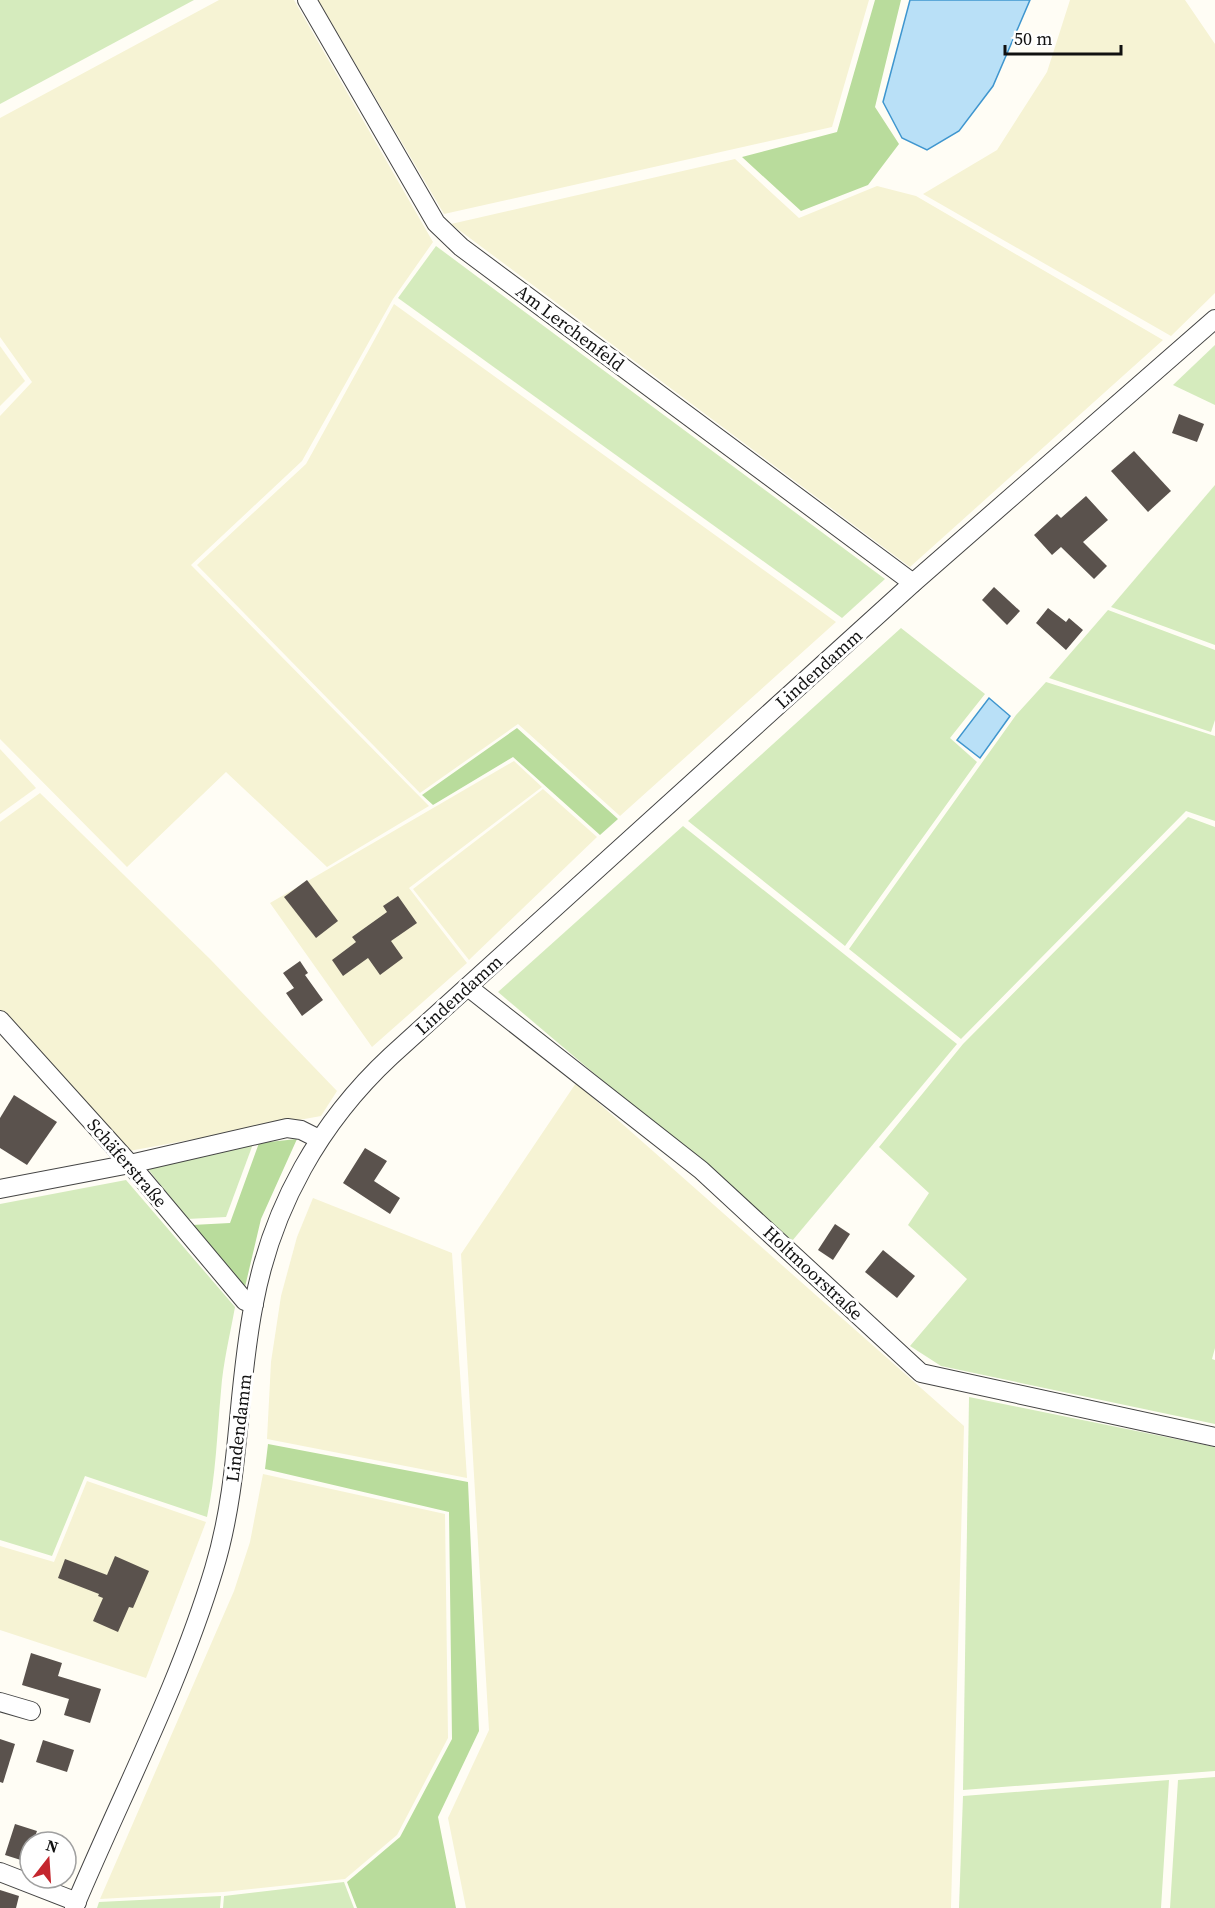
<svg xmlns="http://www.w3.org/2000/svg" width="1215" height="1908" viewBox="0 0 1215 1908" font-family="'Source Serif 4',serif">
<rect width="100%" height="100%" fill="#fffdf5"/>
<g fill="#f6f3d4">
<polygon points="219,0 294,0 433,242 393,299 302,461 191,565 429,806 327,867 226,772 127,867 0,739 0,416 32,382 0,337 0,118"/>
<polygon points="318,0 869,0 832,127 444,214"/>
<polygon points="1070,0 1185,0 1215,44 1215,293 1171,336 923,194 997,150 1047,72"/>
<polygon points="735,159 799,218 877,186 916,196 1163,340 910,567 451,224"/>
<polygon points="394,304 836,622 620,816 518,724 420,793 197,565 306,464"/>
<polygon points="0,346 25,381 0,406"/>
<polygon points="0,749 36,788 0,814"/>
<polygon points="514,761 542,787 409,888 467,963 372,1047 270,903"/>
<polygon points="543,789 597,837 469,960 413,889"/>
<polygon points="40,793 210,959 337,1091 321,1116 129,1151 0,1010 0,822"/>
<polygon points="576,1083 964,1426 951,1908 466,1908 448,1818 489,1730 461,1254"/>
<polygon points="313,1198 452,1253 467,1478 267,1439 271,1362 281,1296 297,1237"/>
<polygon points="263,1474 445,1514 448,1738 397,1835 345,1879 223,1892 100,1899 234,1591 250,1542"/>
<polygon points="87,1481 206,1522 146,1678 0,1630 0,1546 54,1562"/>
</g>
<g fill="#d5ebbd">
<polygon points="0,0 194,0 0,104"/>
<polygon points="436,246 885,579 842,618 398,298"/>
<polygon points="1215,345 1215,405 1173,385"/>
<polygon points="1215,485 1215,645 1111,607"/>
<polygon points="1108,610 1215,650 1215,720 1211,732 1049,678"/>
<polygon points="901,628 985,694 950,738 977,762 845,946 688,821"/>
<polygon points="1046,682 1215,736 1215,821 1186,811 961,1039 849,949 1016,715"/>
<polygon points="1188,817 1215,827 1215,1348 1212,1359 1215,1360 1215,1424 941,1366 910,1346 967,1279 908,1225 929,1193 879,1147 963,1044"/>
<polygon points="683,826 957,1044 792,1241 498,992"/>
<polygon points="253,1144 226,1217 187,1219 145,1165"/>
<path d="M126,1180l109,127c-5,28 -12,56 -14,84 -4,43 -5,84 -14,126l-122,-41 -33,80 -52,-16v-336z"/>
<polygon points="969,1397 1215,1447 1215,1771 963,1790"/>
<polygon points="1215,1777 1215,1908 1170,1908 1178,1780"/>
<polygon points="1169,1780 1161,1908 959,1908 963,1796"/>
<polygon points="344,1882 354,1908 223,1908 224,1896"/>
<polygon points="221,1896 220,1908 97,1908 99,1902"/>
</g>
<g fill="#b9dc9c">
<polygon points="875,0 901,0 875,107 899,144 868,185 801,211 742,157 837,132"/>
<polygon points="517,728 618,819 600,835 513,757 433,805 422,795"/>
<polygon points="297,1139 261,1219 245,1287 192,1225 230,1223 259,1143"/>
<polygon points="268,1444 468,1482 479,1731 438,1817 456,1908 357,1908 347,1882 400,1837 452,1739 449,1512 265,1469"/>
</g>
<g fill="#b9e0f7" stroke="#3f96cf" stroke-width="1.5">
<polygon points="910,0 1030,0 993,86 959,131 927,150 902,138 883,102"/>
<polygon points="989,698 1010,716 980,758 957,740"/>
</g>
<g fill="#5a524d">
<polygon points="1179,414 1204,424 1197,442 1172,433"/>
<polygon points="1134,451 1171,491 1148,512 1111,471"/>
<polygon points="1086,496 1108,520 1083,542 1107,566 1094,579 1061,547 1052,555 1034,535 1057,514 1061,518"/>
<polygon points="994,587 1020,611 1007,625 982,600"/>
<polygon points="1048,608 1066,622 1069,618 1083,630 1066,650 1036,623"/>
<polygon points="307,880 338,921 316,938 284,897"/>
<polygon points="398,896 417,923 391,941 403,958 380,975 368,958 343,976 332,960 356,942 352,937 387,912 383,906"/>
<polygon points="300,961 308,973 305,975 323,1000 302,1016 286,993 294,988 283,973"/>
<polygon points="14,1095 57,1122 27,1165 0,1148 0,1118"/>
<polygon points="365,1148 387,1161 374,1181 400,1198 390,1214 343,1183"/>
<polygon points="835,1224 850,1234 833,1260 818,1250"/>
<polygon points="883,1250 915,1276 897,1298 865,1272"/>
<polygon points="115,1556 149,1571 133,1608 129,1607 118,1632 93,1621 103,1598 98,1596 99,1594 58,1578 65,1559 107,1575"/>
<polygon points="31,1653 62,1663 58,1676 101,1689 90,1723 64,1715 69,1699 22,1685"/>
<polygon points="0,1739 15,1744 3,1783 0,1782"/>
<polygon points="43,1740 74,1750 67,1772 36,1762"/>
<polygon points="15,1824 37,1831 33,1842 30,1842 27,1862 5,1855"/>
<polygon points="0,1890 19,1896 16,1908 0,1908"/>
</g>
<g fill="none" stroke-linecap="round" stroke-linejoin="round">
<g stroke="#444" stroke-width="20">
<g id="minor">
<polyline points="307,0 436,223 461,247 913,583"/>
<polyline points="468,987 701,1170 921,1373 1215,1437"/>
<polyline points="0,1020 130,1164 245,1301 254,1304"/>
<polyline points="0,1189 130,1164 287,1128 301,1130 319,1139"/>
<polyline points="0,1702 31,1711"/>
<polyline points="0,1872 77,1902"/>
<path d="M74,1908c47,-112 105,-222 140,-339 27,-89 22,-177 40,-266 18,-96 66,-181 137,-247l522,-473 302,-264"/>
</g>
</g>
<use href="#minor" stroke="#fff" stroke-width="18"/>
</g>
<g text-anchor="middle" stroke-width="6" stroke-linejoin="round" paint-order="stroke">
<g font-size="18" fill="#111" stroke="#fff">
<text transform="translate(570 328) rotate(37)" y="6">Am Lerchenfeld</text>
<text transform="translate(819 669) rotate(-42)" y="6">Lindendamm</text>
<text transform="translate(459 995) rotate(-42)" y="6">Lindendamm</text>
<text transform="translate(127 1163) rotate(49)" y="6">Schäferstraße</text>
<text transform="translate(813 1273) rotate(43)" y="6">Holtmoorstraße</text>
<text transform="translate(239 1428) rotate(-83)" y="6">Lindendamm</text>
</g>
</g>
<g transform="translate(48 1860) rotate(17)"><circle r="28" fill="#ffffff" stroke="#a0a0a0" stroke-width="1.5"/>
<path d="M0-4.5L10 22L0 15L-10 22Z" fill="#c4262e"/>
<text y="-9" font-size="16" font-weight="bold" text-anchor="middle" fill="#111111">N</text>
</g>
<path d="M1005 45v9h116v-9" fill="none" stroke="#111111" stroke-width="3"/>
<text x="1014" y="45" font-size="18" fill="#111111" stroke="#ffffff" stroke-width="4.5" paint-order="stroke">50 m</text>
</svg>
